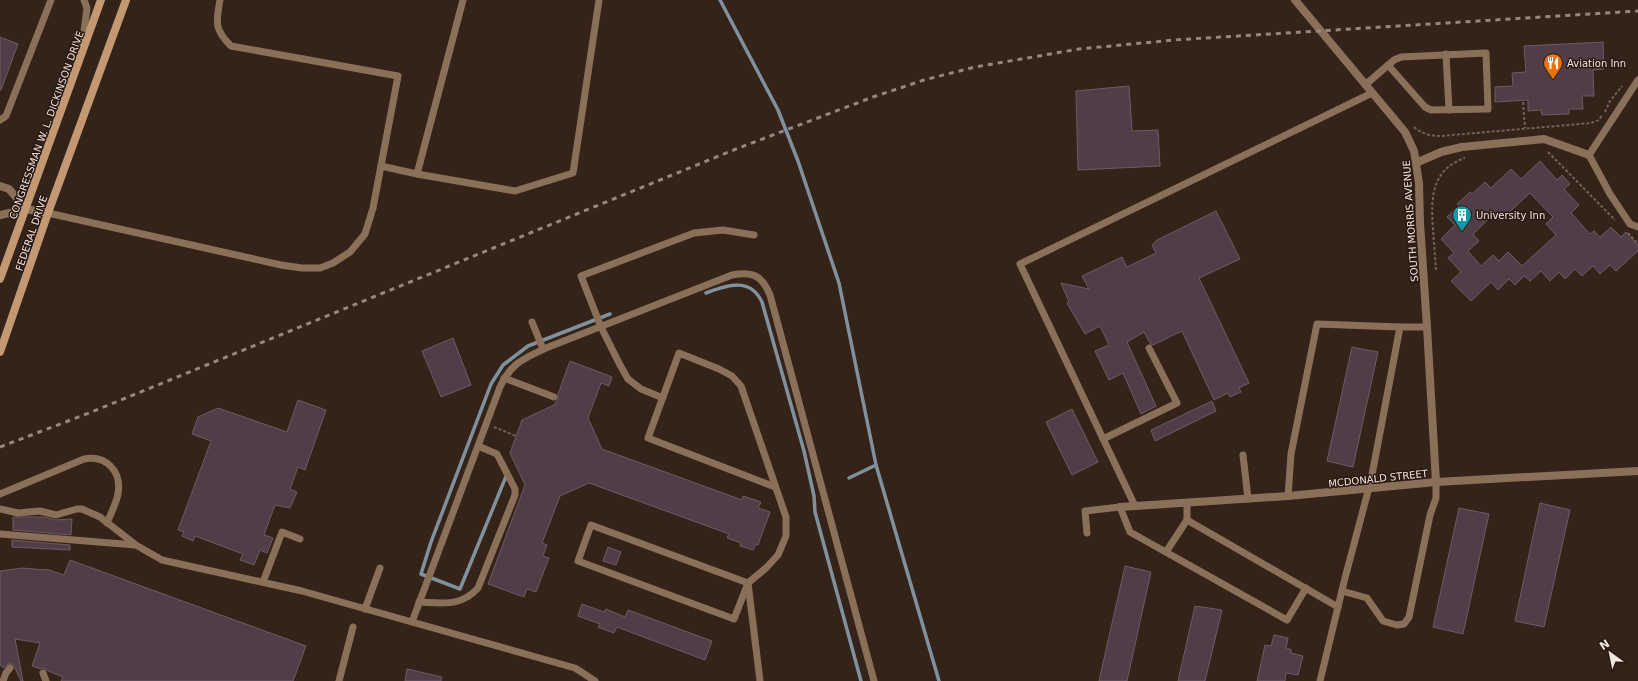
<svg xmlns="http://www.w3.org/2000/svg" width="1638" height="681" viewBox="0 0 1638 681" font-family="'DejaVu Sans',sans-serif">
<rect width="100%" height="100%" fill="#342319"/>
<g fill="none" stroke-linecap="round" stroke-linejoin="round">
<g stroke="#81919c" stroke-width="3.5">
<polyline points="720,0 778,110 798,161 839,283 876,465 939,681"/>
<path d="M706,293c22,-8 44,-16 56,9l42,149 10,45 1,16 46,169"/>
<polyline points="507,474 460,589 421,574 431,542 491,384 503,365 528,346 610,314"/>
<polyline points="849,478 876,465"/>
</g>
</g>
<g fill="#503d47" stroke="#6f5a65" fill-rule="evenodd">
<polygon points="0,37 18,44 1,90 0,90"/>
<polygon points="1603,42 1604,69 1593,70 1594,96 1582,96 1583,109 1569,109 1569,114 1542,115 1541,110 1528,111 1528,100 1495,102 1495,87 1513,86 1512,73 1526,72 1524,46"/>
<polygon points="1129,86 1132,131 1158,130 1160,166 1078,170 1076,91"/>
<path d="M1540,161l17,19 5,-5 8,9 -6,5 15,16 -8,8 19,21 4,-3 6,6 11,-10 10,10 5,-5 12,13v6l-22,20 -6,-6 -10,9 -7,-8 -11,10 -7,-7 -10,10 -6,-7 -9,9 -9,-10 -11,10 -6,-5 -9,9 -6,-6 -11,11 -7,-8 -20,19 -20,-20 10,-9 -13,-14 6,-5 -13,-14 14,-14 -8,-8 12,-11 -2,-2 13,-12 2,2 13,-12 6,6 20,-19 10,10zM1530,193l23,24 -7,7 10,11 -34,31 -14,-14 -9,9 -6,-6 -12,11 -13,-15 11,-10 -6,-7 23,-22 6,7z"/>
<polygon points="1216,211 1240,259 1199,278 1249,383 1239,388 1241,392 1230,397 1228,393 1214,400 1182,331 1153,345 1150,343 1144,332 1127,342 1156,406 1141,414 1123,373 1109,380 1095,351 1109,345 1100,326 1085,334 1067,303 1069,302 1061,283 1089,289 1082,276 1122,257 1127,267 1156,253 1152,245 1157,240"/>
<polygon points="453,338 471,385 441,397 422,351"/>
<polygon points="1352,347 1378,352 1353,467 1327,461"/>
<polygon points="570,361 612,377 609,386 601,383 588,418 602,449 742,500 743,496 761,502 758,508 770,512 758,545 756,544 753,550 740,546 741,543 727,538 729,534 589,483 560,496 542,543 547,545 543,556 549,558 536,592 527,589 524,597 488,584 525,485 510,453 522,420 554,405 558,399 558,394"/>
<polygon points="298,400 326,410 305,470 298,467 290,489 297,492 290,508 275,505 264,535 273,538 267,553 260,550 254,565 240,560 243,554 195,536 193,541 182,536 184,532 178,530 211,441 192,434 198,417 218,408 287,432"/>
<polygon points="1212,401 1216,411 1155,441 1151,430"/>
<polygon points="1072,409 1098,462 1072,475 1046,422"/>
<polygon points="1540,503 1570,510 1544,627 1515,621"/>
<polygon points="1459,508 1489,514 1463,634 1433,627"/>
<polygon points="13,517 45,517 55,520 72,519 71,535 13,530"/>
<polygon points="12,540 70,545 70,550 12,547"/>
<polygon points="608,547 621,552 616,565 603,561"/>
<polygon points="70,560 306,646 293,681 61,681 63,677 48,671 44,668 41,669 32,666 40,643 15,639 23,681 21,681 13,664 8,664 4,668 0,665 0,571 22,568 46,570 46,569 64,575"/>
<polygon points="1125,566 1151,572 1127,681 1099,681"/>
<polygon points="582,604 604,612 606,609 625,617 628,610 712,641 705,660 617,627 614,633 598,627 600,624 578,616"/>
<polygon points="1195,606 1222,610 1205,681 1178,681"/>
<polygon points="1274,635 1288,638 1286,649 1291,649 1291,653 1303,656 1298,675 1286,673 1285,681 1257,681 1265,645 1271,646"/>
<polygon points="407,669 442,677 441,681 405,681"/>
</g>
<g fill="none" stroke-linecap="round" stroke-linejoin="round">
<g stroke="#72635a" stroke-width="2" stroke-dasharray="3 2" stroke-linecap="butt">
<polyline points="1523,102 1525,128"/>
<polyline points="1605,112 1610,101 1622,86"/>
<path d="M1414,127c8,7 17,9 27,9l150,-13 8,-3 3,-5"/>
<polyline points="1548,152 1615,220"/>
<polyline points="1628,233 1638,244"/>
<path d="M1436,270c-1,-13 -2,-27 -3,-40 -2,-30 -3,-60 32,-72"/>
<polyline points="494,427 516,436"/>
</g>
<g stroke="#8a7059" stroke-width="7">
<polyline points="82,47 87,8 84,0"/>
<polyline points="1446,54 1449,110"/>
<polyline points="1638,80 1589,155 1610,194 1630,224 1638,227"/>
<polyline points="1365,85 1394,60 1401,57 1486,53 1488,109 1431,110 1425,107 1388,65"/>
<polyline points="0,120 6,116 51,0"/>
<polyline points="381,166 417,174 463,0"/>
<polyline points="417,174 515,191 573,173 599,0"/>
<path d="M48,213l233,52 21,3h18l13,-5 17,-11 15,-18 8,-26 25,-132 -167,-30c-17,-17 -15,-24 -11,-46"/>
<polyline points="532,322 543,349"/>
<polyline points="504,378 554,397"/>
<polyline points="663,398 641,389 628,379 620,365 601,327 581,276 694,233 723,230 754,235"/>
<polyline points="1103,439 1177,403 1149,348"/>
<polyline points="1243,455 1248,499"/>
<path d="M0,494l84,-35c22,-4 38,12 34,35 -2,10 -7,19 -11,29"/>
<polyline points="1288,496 1291,454 1317,324 1400,327 1427,327"/>
<polyline points="1135,506 1020,264 1372,93"/>
<polyline points="0,509 18,513 40,511 56,515 77,509 82,509 100,517 136,545 162,560 302,591 575,668 595,681"/>
<polyline points="1187,520 1338,607"/>
<polygon points="591,525 748,583 734,619 578,561"/>
<polyline points="1087,533 1085,511 1120,507 1130,532 1287,620 1306,588"/>
<polyline points="0,534 135,545"/>
<polyline points="1166,552 1187,520 1187,503"/>
<polyline points="263,582 282,532 300,539"/>
<polyline points="1342,591 1367,598 1383,621 1397,625 1404,624 1409,617 1430,515 1436,498 1436,482"/>
<path d="M419,602c24,1 42,5 59,-14l37,-93v-6l-18,-35 -19,-8"/>
<polyline points="365,609 380,568"/>
<path d="M412,622l88,-235c11,-24 23,-28 46,-39l186,-73c20,-4 30,0 38,20l104,386"/>
<polyline points="43,673 46,681"/>
<polyline points="3,681 6,673 10,668"/>
<polyline points="339,681 353,627"/>
<polyline points="760,681 748,583 766,568 778,555 786,536 786,517 741,386 732,376 719,369 679,353 648,438 775,487"/>
<polyline points="1320,681 1345,578 1371,480 1400,327"/>
</g>
<g stroke="#8a7059" stroke-width="8">
<polyline points="1295,0 1405,132 1414,151 1419,183 1420,223 1427,327 1436,482"/>
<polyline points="1416,163 1441,152 1462,147 1544,139 1589,155"/>
<polyline points="0,186 9,189 26,209"/>
<polyline points="0,215 26,209 48,213"/>
<polyline points="1120,507 1288,496 1436,482 1638,471"/>
</g>
<g stroke="#c39974" stroke-width="8">
<polyline points="0,279 101,0"/>
<polyline points="0,352 48,213 126,0"/>
</g>
<polyline stroke="#968880" stroke-width="3" stroke-dasharray="5 5" stroke-linecap="butt" points="0,447 89,413 736,149 873,97 924,80 975,67 1079,49 1174,40 1638,11"/>
</g>
<defs>
<g id="restaurant-pin" transform="scale(1)"><path d="M0 17L-7.5 6A9.5 9.5 0 1 1 7.5 6Z" fill="#e8710a" stroke="#291910"/><path d="M-5-6h1v4h1v-4h1v4h1v-4h1v5L-1.5 .5V6h-2V.5L-5-1ZM5-6V6H3V1.5H1.5Q1.5-4 5-6Z" fill="#fff"/></g>
<g id="building-pin" transform="scale(1)"><path d="M0 17L-7.5 6A9.5 9.5 0 1 1 7.5 6Z" fill="#0f9aa8" stroke="#291910"/><path d="M-4-6H4V6H1V3H-1V6H-4ZM-2.5-4.3h1.7v1.8h-1.7ZM.8-4.3h1.7v1.8H.8ZM-2.5-1h1.7V.8h-1.7ZM.8-1h1.7V.8H.8Z" fill="#fff"/></g>
</defs>
<g fill-rule="evenodd">
<use href="#restaurant-pin" x="1553" y="63"/>
<use href="#building-pin" x="1462" y="215"/>
</g>
<g text-anchor="middle" stroke-width="3" stroke-linejoin="round" paint-order="stroke">
<g font-size="10" fill="#f1e6df" stroke="#291910" text-anchor="start">
<text x="1567" y="67">Aviation Inn</text>
<text x="1476" y="219">University Inn</text>
</g>
<g font-size="10" fill="#f1e6df" stroke="#291910">
<text transform="translate(46 125) rotate(-70)" y="4">CONGRESSMAN W. L. DICKINSON DRIVE</text>
<text transform="translate(1410 221) rotate(-94)" y="4">SOUTH MORRIS AVENUE</text>
<text transform="translate(31 233) rotate(-71)" y="4">FEDERAL DRIVE</text>
<text transform="translate(1378 478) rotate(-6)" y="4">MCDONALD STREET</text>
</g>
</g>
<g transform="translate(1610 653) rotate(327)" stroke="#291910" stroke-width="3" paint-order="stroke">
<path d="M0-3L7 15L0 10L-7 15Z" fill="#f1e6df"/>
<text y="-6" font-size="11" font-weight="bold" text-anchor="middle" fill="#f1e6df">N</text>
</g>
</svg>
